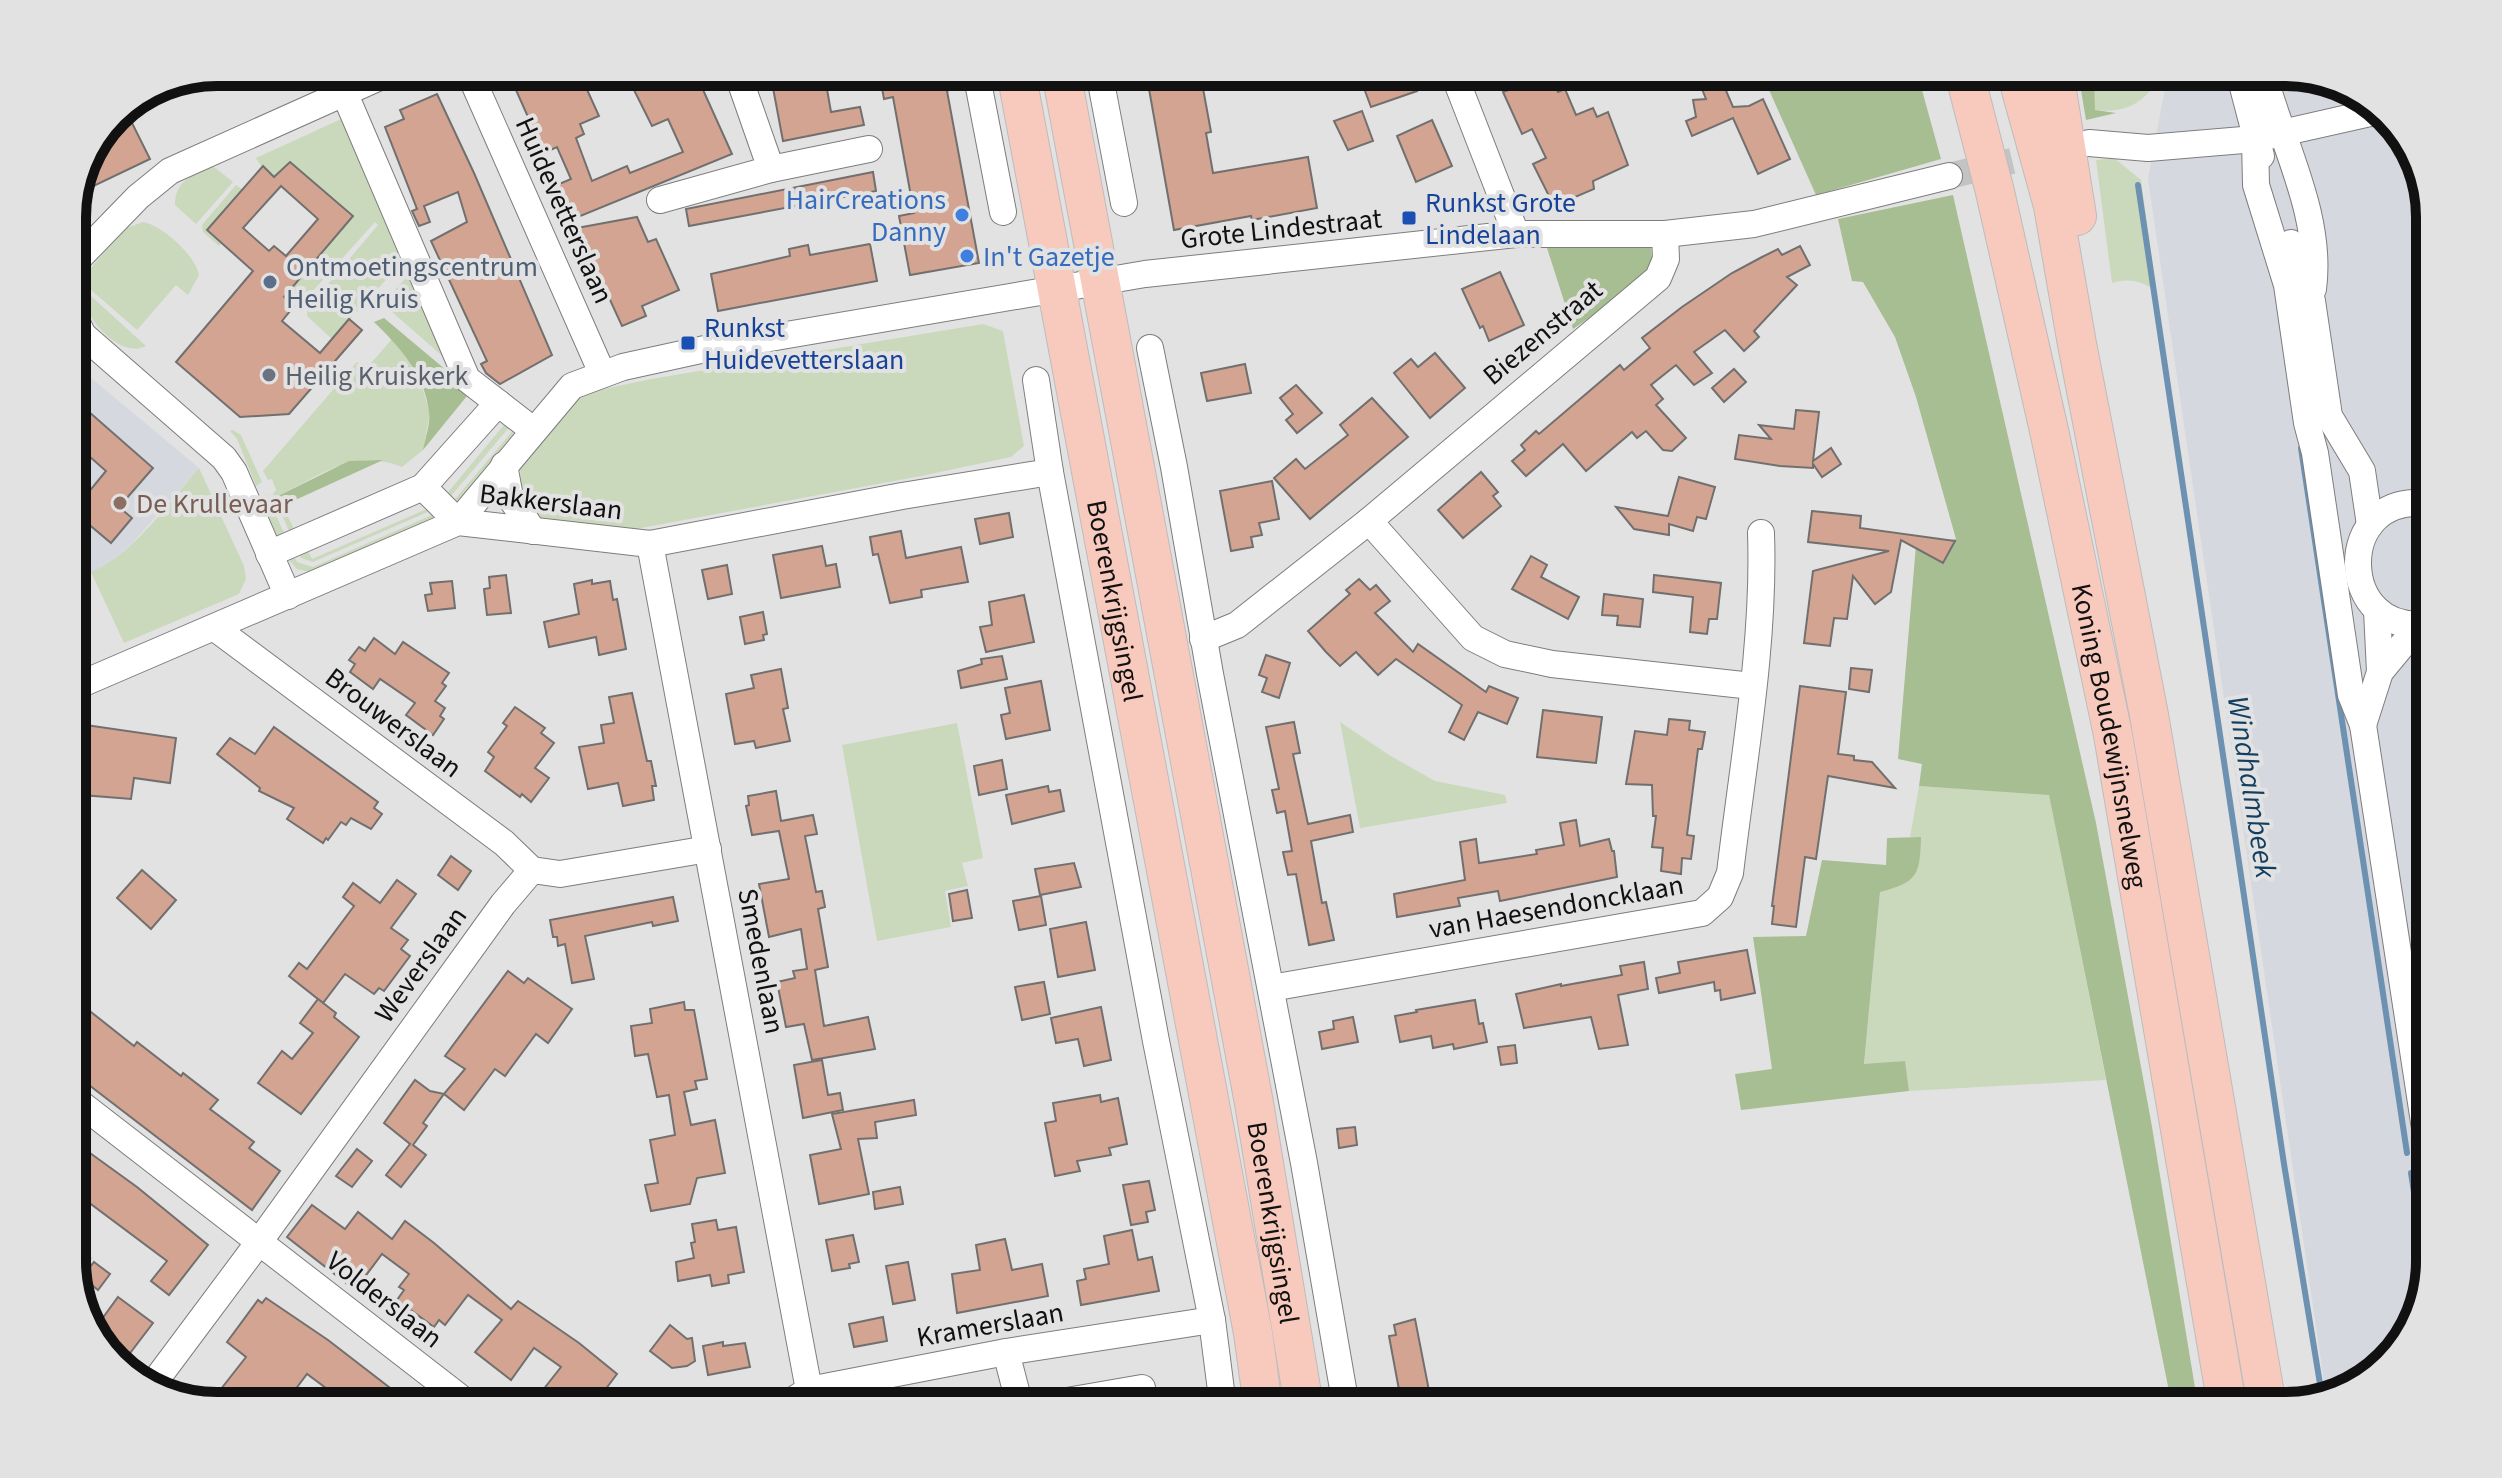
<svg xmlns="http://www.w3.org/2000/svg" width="2502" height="1478" viewBox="0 0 2502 1478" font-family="'Source Sans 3',sans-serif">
<rect width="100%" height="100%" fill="#e2e2e3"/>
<g fill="#d6d8e0">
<polygon points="2168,72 2285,72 2357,91 2406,137 2430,208 2430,1262 2411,1333 2358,1386 2326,1395 2148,179"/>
<polygon points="72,362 199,468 136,539 108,566 72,579"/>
</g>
<g fill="#cad9bc">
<path d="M2094,72h69c-16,29 -35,42 -68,38z"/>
<polygon points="350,115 456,368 391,311 388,298 404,280 394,271 332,339 307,316 307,309 378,225 375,222 303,302 289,290 353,216 290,162 274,177 262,168 256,158"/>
<path d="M2114,158l27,22 15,111c-15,-10 -26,-13 -44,-8l-16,-123z"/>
<path d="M213,166l20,16 -37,42 -21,-19c0,-25 18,-30 38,-39z"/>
<polygon points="236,185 243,190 208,230 222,243 219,246 203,232 202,225"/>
<path d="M143,222c19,3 53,34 56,53l-11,20 -12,-10 -39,45 -47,-41 -6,-13 40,-47z"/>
<path d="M82,288l64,58c-27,15 -67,-34 -64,-58z"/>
<polygon points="983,324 1003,331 1024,446 1011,457 921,476 609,534 542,522 521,496 520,462 580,394 651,379"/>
<path d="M392,339l18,20 13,31 7,24 -7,36 -21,17c-48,-19 -82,8 -124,29l16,33 -5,2 -16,-37 3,-4 -4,-11 -4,1 -5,-9 94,-109 9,7z"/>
<polygon points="508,420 512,424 452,495 446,498 444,497"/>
<polygon points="515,428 521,432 460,503 455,499"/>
<polygon points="233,430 241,435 262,482 256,486 237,439 230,431"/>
<path d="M199,468l45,98 2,13 -7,15 -115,49 -33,-71c41,-16 78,-70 108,-104z"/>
<polygon points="267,495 284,533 277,536 261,498"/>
<polygon points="429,508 430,511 313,562 301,558 298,551 306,547 312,559"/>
<polygon points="432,515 434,521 314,573 297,569 286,557 293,554 297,562 313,567"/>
<polygon points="1340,722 1389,755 1435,781 1505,795 1507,803 1360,828"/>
<polygon points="957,723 983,858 962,863 968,886 945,891 951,927 877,941 842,745"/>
<polygon points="1919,786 2049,794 2106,1080 1909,1091 1905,1061 1864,1065 1880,892 1920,837 1910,837"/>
<polygon points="72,1241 93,1258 76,1280 72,1270"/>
</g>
<g fill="#a7bd92">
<polygon points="1761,72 1917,72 1941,159 1816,195"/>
<polygon points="2078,72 2094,72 2095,110 2116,113 2086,120"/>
<polygon points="1953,195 2096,823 2151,1121 2198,1406 2172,1406 2049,795 1919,786 1922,764 1898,759 1916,545 1956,539 1916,397 1895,337 1863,282 1852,281 1838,219"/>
<polygon points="1547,248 1651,248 1653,274 1573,329"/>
<path d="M384,318l87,73 -48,59c2,-12 8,-26 6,-38 -4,-37 -29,-65 -55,-90z"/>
<polygon points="383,460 282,506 278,496 349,461"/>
<path d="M1921,837c-1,38 -3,45 -41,55l-16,172 41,-3 4,30 -168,19 -6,-36 37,-5 -19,-132 53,-1 16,-76 64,5 1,-27z"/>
</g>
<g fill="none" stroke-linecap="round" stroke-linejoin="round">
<g stroke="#6d91b1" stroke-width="6">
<polyline points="2138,185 2284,1164 2322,1396"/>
<polyline points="2301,448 2407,1153"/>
<polyline points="2411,1173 2427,1275"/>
</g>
</g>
<g fill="#d4a492" stroke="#71706f" stroke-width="2" fill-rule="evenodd">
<polygon points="508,72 579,72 599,116 580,124 584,134 576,138 592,181 627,166 630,173 683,152 668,119 652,126 625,72 695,72 732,154 573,219 557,185 571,179 557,147 544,153"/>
<polygon points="770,72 824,72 831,112 860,107 864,125 783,141"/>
<polygon points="879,72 946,72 949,90 947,91 979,263 910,275 899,216 914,213 893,97 884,99"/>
<polygon points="1146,72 1200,72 1211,132 1206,133 1213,173 1308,157 1317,208 1252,220 1251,216 1174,230"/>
<polygon points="1358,72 1411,72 1417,91 1371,107"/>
<polygon points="1539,72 1549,72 1558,92 1565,89 1576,115 1593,108 1597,117 1608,112 1628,165 1593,181 1594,189 1566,201 1565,198 1553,204 1533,164 1546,158 1532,129 1522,134 1503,92 1514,88 1512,84"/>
<polygon points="1718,72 1733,107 1749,106 1763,99 1790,159 1758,174 1733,118 1692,136 1686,121 1696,117 1693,100 1706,99 1698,79"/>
<polygon points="437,94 474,173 552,355 500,384 486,373 481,364 487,361 431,241 467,222 458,192 424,206 430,222 419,226 412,211 417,209 385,127 404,119 400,110"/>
<polygon points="126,111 150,159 79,193 105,136 119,129"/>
<polygon points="1362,111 1373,141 1348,150 1334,121"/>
<polygon points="1432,120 1452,166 1416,182 1397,136"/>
<path d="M290,162l63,54 -69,81 10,9 -12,15 38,32 29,-34 13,11 -73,84 -49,3 -64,-55 77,-91 -46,-41 56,-64 11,11zM281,186l37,33 -32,37 -12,-10 -5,5 -26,-23z"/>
<polygon points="873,172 876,191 689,226 686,209"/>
<polygon points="637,217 648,242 656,239 679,290 642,306 646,316 622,326 577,228"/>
<polygon points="870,244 877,281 718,311 711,274 790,256 789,249 808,245 810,255"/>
<polygon points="1800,246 1810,265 1787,277 1797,285 1754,331 1759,337 1744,351 1725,330 1694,352 1712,373 1694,385 1676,365 1651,385 1663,399 1656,405 1686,438 1672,451 1663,450 1646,431 1637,438 1632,432 1586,471 1563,444 1526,476 1512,461 1525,450 1521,445 1536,431 1539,434 1620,365 1624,370 1650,348 1642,338 1682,307 1732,273 1762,257 1778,249 1782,255"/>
<polygon points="1500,272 1524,325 1489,341 1483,326 1480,328 1462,289"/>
<polygon points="1435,353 1465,388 1430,418 1394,373 1411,359 1418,367"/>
<polygon points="1245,364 1251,393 1207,401 1201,373"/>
<polygon points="1734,369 1746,382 1724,402 1712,388"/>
<polygon points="1296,385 1322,413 1297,433 1286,420 1293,414 1280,398"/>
<polygon points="72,397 153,468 119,507 132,518 111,543 73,511 106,471 72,441"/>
<polygon points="1372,398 1408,437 1310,519 1274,478 1296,459 1305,469 1348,435 1340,425"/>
<polygon points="1796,410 1819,412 1813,461 1831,448 1841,464 1822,477 1813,464 1813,468 1780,466 1735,459 1739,435 1771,439 1759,425 1794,429"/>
<polygon points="1481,472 1498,492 1493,496 1501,506 1463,538 1438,510"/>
<polygon points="1679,477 1715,487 1706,519 1697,517 1693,531 1669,524 1669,535 1634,529 1616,507 1668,516"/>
<polygon points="1272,481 1279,519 1259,523 1262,535 1251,537 1253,547 1231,551 1220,491"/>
<polygon points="1812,511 1861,516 1860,528 1955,541 1943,563 1901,540 1891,592 1875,604 1853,576 1847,619 1834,618 1830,646 1804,643 1813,571 1889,551 1808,542"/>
<polygon points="1009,513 1013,537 980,544 975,519"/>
<polygon points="901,531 906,558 961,547 968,582 921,590 922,597 890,603 878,554 873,555 870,537"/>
<polygon points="822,546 826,566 836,564 840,587 781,598 773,555"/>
<polygon points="1531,556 1547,565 1541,577 1579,597 1568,619 1512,589"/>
<polygon points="727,565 732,594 708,599 702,570"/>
<polygon points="506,575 511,613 487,615 484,589 490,588 489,577"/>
<polygon points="1654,575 1721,583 1717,619 1709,619 1707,634 1690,632 1693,597 1653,592"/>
<polygon points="1359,579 1370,590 1376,585 1390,601 1375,613 1413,652 1418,644 1486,692 1489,686 1518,698 1507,724 1478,712 1464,740 1449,732 1462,705 1396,659 1378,675 1356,652 1340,666 1326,652 1308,631 1350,594 1346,590"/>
<polygon points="592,580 592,584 610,581 613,600 617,599 626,649 599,655 596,637 549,647 544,622 579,614 574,584"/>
<polygon points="452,581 455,608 428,611 425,595 432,594 430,583"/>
<polygon points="1604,594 1643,599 1640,627 1617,625 1618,616 1602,615"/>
<polygon points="1024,595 1034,642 986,652 980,627 992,625 989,602"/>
<polygon points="763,612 767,634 763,635 764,640 745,644 740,617"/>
<polygon points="374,638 395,654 403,642 449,673 442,683 446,686 435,701 445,708 440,716 444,719 433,735 406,715 415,703 380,679 373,689 350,672 355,664 349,660 359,647 365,651"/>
<polygon points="1266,655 1290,663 1279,698 1262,692 1267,678 1259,675"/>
<polygon points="1002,656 1007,679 961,688 958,671 982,664 981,659"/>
<polygon points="1851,668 1872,670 1869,692 1849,689"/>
<polygon points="781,669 788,708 783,709 790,741 756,748 754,741 735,744 726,694 754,688 751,675"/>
<polygon points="1041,681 1050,730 1006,739 1001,715 1010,713 1005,688"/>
<polygon points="1800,686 1846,692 1838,754 1854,756 1854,760 1872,762 1895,788 1828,776 1816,859 1805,857 1796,927 1772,924 1774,906 1772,906"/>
<polygon points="632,693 647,761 651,761 656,786 652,786 654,800 623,806 618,783 588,789 579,747 604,743 601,725 614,723 609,697"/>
<polygon points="515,707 545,728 541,733 554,743 535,768 549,778 531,802 522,794 520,797 485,771 494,757 488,752 507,726 503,723"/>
<polygon points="1543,710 1602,717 1596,763 1537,757"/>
<polygon points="1669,719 1690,721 1689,730 1705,732 1702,749 1698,749 1687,835 1694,836 1691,859 1682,858 1681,874 1661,871 1663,848 1652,847 1656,816 1653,816 1652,785 1626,784 1635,731 1667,735"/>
<polygon points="1294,722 1300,753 1293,754 1308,824 1350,815 1353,832 1311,841 1322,903 1326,902 1334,940 1309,945 1296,874 1288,875 1283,852 1292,851 1285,811 1277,813 1272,790 1279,789 1266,727"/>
<polygon points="72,723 176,738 170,783 134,778 131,799 82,795 86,766 73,764"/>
<polygon points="274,727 378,802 374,808 382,814 371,829 351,818 346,825 341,822 328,840 326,838 323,843 287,819 294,808 259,791 260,788 217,754 230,738 255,754"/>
<polygon points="1002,760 1007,789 979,795 974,766"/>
<polygon points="1048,786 1049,792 1060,790 1064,811 1012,824 1006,795"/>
<polygon points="776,791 781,821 813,815 817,834 805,836 816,892 822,891 825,907 818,909 828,967 815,970 824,1026 868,1017 875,1049 812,1060 804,1024 786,1027 777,982 795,978 793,971 807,969 801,929 769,937 759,884 789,879 779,831 752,835 746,806 749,805 748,796"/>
<polygon points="1576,820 1580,846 1609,839 1612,851 1614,851 1617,877 1500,901 1498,891 1458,898 1460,906 1397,917 1394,894 1465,880 1460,842 1476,839 1479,863 1537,854 1536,850 1564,845 1560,823"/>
<polygon points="451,856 471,871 458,890 438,875"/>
<polygon points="1074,863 1081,887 1040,895 1035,869"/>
<polygon points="142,870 176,900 151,929 117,898"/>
<polygon points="397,880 416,894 391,928 408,940 401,949 410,956 384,991 379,988 374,994 345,974 323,1003 289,976 299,963 307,969 354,906 343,897 353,883 380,903"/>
<polygon points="967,890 972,918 953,921 949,894"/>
<polygon points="1041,896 1046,925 1019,930 1013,901"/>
<polygon points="673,897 678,921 653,926 652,922 585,936 594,979 572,983 565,944 558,946 557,937 553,937 550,920"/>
<polygon points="1086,922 1095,970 1058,977 1050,929"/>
<polygon points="1747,950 1755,993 1721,1000 1720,990 1715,991 1714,982 1659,993 1656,978 1680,973 1678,962"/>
<polygon points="1644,962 1648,989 1618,995 1628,1045 1599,1049 1591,1017 1524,1028 1516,994 1561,984 1561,986 1622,975 1620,966"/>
<polygon points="508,971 524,983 528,978 572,1009 548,1043 536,1034 505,1076 495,1069 464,1110 444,1094 423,1123 427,1126 413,1145 426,1155 401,1187 386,1175 410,1144 384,1123 415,1080 430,1091 444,1094 465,1069 445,1056"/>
<polygon points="1044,982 1050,1014 1022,1020 1015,987"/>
<polygon points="72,997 134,1046 137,1042 181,1076 183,1073 218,1100 210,1109 254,1142 249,1148 280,1171 252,1210 72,1072"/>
<polygon points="318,999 336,1013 334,1017 359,1037 301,1114 258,1083 282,1051 292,1059 313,1033 300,1023"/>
<polygon points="1475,1000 1479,1024 1483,1023 1487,1042 1454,1049 1453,1044 1433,1048 1431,1036 1400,1042 1395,1016 1417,1012 1416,1010"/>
<polygon points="684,1002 685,1010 694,1010 707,1079 695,1081 697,1089 684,1092 691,1125 715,1120 725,1173 697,1178 690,1204 651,1211 645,1185 658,1183 650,1140 675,1135 669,1095 657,1097 648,1054 635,1056 631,1026 652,1023 650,1009"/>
<polygon points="1101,1007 1111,1060 1084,1066 1078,1039 1056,1043 1051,1018"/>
<polygon points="1353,1017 1358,1042 1322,1049 1319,1032 1334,1029 1333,1021"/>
<polygon points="1515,1045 1517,1063 1501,1065 1498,1047"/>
<polygon points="822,1060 828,1095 840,1093 843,1110 803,1118 794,1065"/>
<polygon points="1100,1095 1101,1102 1118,1098 1127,1144 1109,1148 1111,1155 1077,1161 1080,1171 1055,1176 1045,1123 1056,1121 1053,1103"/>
<polygon points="914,1100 916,1115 875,1122 877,1138 858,1139 869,1194 819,1204 810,1155 841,1149 832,1114"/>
<polygon points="1355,1127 1357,1145 1339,1148 1337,1129"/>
<polygon points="72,1140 137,1187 208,1245 169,1295 151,1281 167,1261 84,1199 72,1214"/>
<polygon points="357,1149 372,1161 352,1187 336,1176"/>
<polygon points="1149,1181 1155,1210 1146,1212 1148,1222 1131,1225 1123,1185"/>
<polygon points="900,1187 903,1204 875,1209 873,1192"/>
<polygon points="312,1205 345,1229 358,1212 392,1239 405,1221 434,1243 511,1309 518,1301 579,1343 617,1374 593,1406 540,1406 548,1395 543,1390 561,1367 534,1348 511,1380 475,1352 502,1320 468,1295 445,1325 439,1320 434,1327 397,1300 404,1290 399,1287 409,1274 382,1254 355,1290 287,1237"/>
<polygon points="716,1220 718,1230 736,1227 744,1272 728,1275 729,1283 712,1286 710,1275 678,1281 676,1262 694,1258 691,1243 695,1242 692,1224"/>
<polygon points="1132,1230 1138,1260 1152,1257 1159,1291 1081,1305 1077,1281 1086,1279 1084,1269 1109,1264 1104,1236"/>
<polygon points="853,1235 859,1262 849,1264 850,1268 832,1271 826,1240"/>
<polygon points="1005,1239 1012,1270 1042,1264 1048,1296 957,1313 952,1274 980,1270 976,1245"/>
<polygon points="94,1262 110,1274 98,1290 82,1277"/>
<polygon points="908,1262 915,1300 893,1304 886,1266"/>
<polygon points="118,1297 153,1323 121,1365 96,1341 94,1334 94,1330"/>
<polygon points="266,1298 328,1340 394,1391 382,1406 350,1406 307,1374 283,1406 266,1406 255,1398 248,1406 244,1406 221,1389 246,1357 227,1342 258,1300 262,1303"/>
<polygon points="883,1317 887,1341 854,1347 849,1324"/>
<polygon points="1415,1319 1432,1406 1402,1406 1389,1336 1396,1335 1394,1325"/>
<polygon points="670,1325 687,1339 692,1338 695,1361 687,1366 672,1368 650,1351"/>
<polygon points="723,1342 723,1346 745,1343 750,1367 708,1375 703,1346"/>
</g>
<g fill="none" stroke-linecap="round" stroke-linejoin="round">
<polyline stroke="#c3c3c4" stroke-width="26" stroke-dasharray="26 13" stroke-linecap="butt" points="1949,176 2054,151"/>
<g stroke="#7d7d7e" stroke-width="28">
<g id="minor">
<polyline points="469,72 602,373"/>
<polyline points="737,72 771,169"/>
<polyline points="976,72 1003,212"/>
<polyline points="1099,72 1124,203"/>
<polyline points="1453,72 1516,234"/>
<polyline points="2239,72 2261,156"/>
<path d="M2263,72c18,70 60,143 50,217"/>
<polyline points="344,92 467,379 533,430"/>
<polyline points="2255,139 2256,185 2287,285 2307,423 2315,453 2351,695 2363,725 2430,1161"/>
<polyline points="2089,143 2148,148 2255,139 2379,111"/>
<polyline points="660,200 771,169 869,149"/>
<polyline points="2291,243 2312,301 2329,416 2362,471 2370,525"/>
<polyline points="72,265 138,197 170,171 391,72"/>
<polyline points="72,313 83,335 224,458 234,472 288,596"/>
<polyline points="1150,348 1174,467 1210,674 1304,1163 1346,1406"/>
<polyline points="1036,380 1050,472 1156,1041 1212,1320 1223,1406"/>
<polyline points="504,465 510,497 533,531"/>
<polyline points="423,487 458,522"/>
<path d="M2430,504c-98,-15 -94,136 0,119"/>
<polyline points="1369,521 1473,638 1505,654 1552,664 1752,686"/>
<polyline points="458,522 572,386 623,367 705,349 1145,274 1516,234 1665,234 1754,224 1949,176"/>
<polyline points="650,544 809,1390"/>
<polyline points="269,554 423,487 498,403"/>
<polyline points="2377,610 2380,672"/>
<polyline points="215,628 504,843 532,870"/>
<polyline points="1203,639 1237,625 1369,521 1658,278 1666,259 1665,234"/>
<polyline points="72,688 458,522 650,544 902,496 1050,472"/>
<polyline points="2363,725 2380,672 2419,625"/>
<path d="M1271,988l431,-75 18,-16 10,-24c13,-111 35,-229 31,-340"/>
<polyline points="72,1097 471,1406"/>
<polyline points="1006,1352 1020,1406"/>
<polyline points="150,1388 259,1242 503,904 532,870 560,874 708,849"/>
<polyline points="784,1406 809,1390 1006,1352 1212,1320"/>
<polyline points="1038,1406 1142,1388 1145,1406"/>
</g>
</g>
<g stroke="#bcbcbc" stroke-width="40">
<g id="highway">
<path id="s1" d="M1016,72l237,1261 10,73"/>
<path id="s2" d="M1061,72l193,1031 50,303"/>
<path id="s3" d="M1964,72l31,120 55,243 63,300 114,671"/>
<polyline points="2016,72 2053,206 2077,344 2149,715 2267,1406"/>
<polyline points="2054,72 2077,216"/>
</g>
</g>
<use href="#minor" stroke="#fff" stroke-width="26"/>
<use href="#highway" stroke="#f8cabe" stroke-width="38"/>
</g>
<g fill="#3f7fe0" stroke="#e2e2e3" stroke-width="3">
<circle cx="962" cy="215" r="8"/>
<circle cx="967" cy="256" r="8"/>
</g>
<g fill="#1a4fb4" stroke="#e2e2e3" stroke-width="3">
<rect x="1401" y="210" width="16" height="16" rx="4"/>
<rect x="680" y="335" width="16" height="16" rx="4"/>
</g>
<circle fill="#5c6f8a" stroke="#e2e2e3" stroke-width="3" cx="270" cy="282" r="8"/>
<circle fill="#6b7280" stroke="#e2e2e3" stroke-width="3" cx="269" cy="375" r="8"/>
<circle fill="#8d6e63" stroke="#e2e2e3" stroke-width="3" cx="120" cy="503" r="8"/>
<g text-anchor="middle" stroke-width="8" stroke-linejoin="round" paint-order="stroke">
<g font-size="28" fill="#366cbe" stroke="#e2e2e3" text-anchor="end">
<text x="946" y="209">HairCreations<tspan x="946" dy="32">Danny</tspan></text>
<text x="983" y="266" text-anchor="start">In't Gazetje</text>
</g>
<g font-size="28" fill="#164399" stroke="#e2e2e3" text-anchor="start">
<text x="1425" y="212">Runkst Grote<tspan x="1425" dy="32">Lindelaan</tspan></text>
<text x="704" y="337">Runkst<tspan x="704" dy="32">Huidevetterslaan</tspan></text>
</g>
<g font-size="28" fill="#111" stroke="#e2e2e3">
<text transform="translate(565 210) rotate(66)" y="10">Huidevetterslaan</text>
<text transform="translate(1281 228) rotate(-6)" y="10">Grote Lindestraat</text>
<text transform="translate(1542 332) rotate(-40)" y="10">Biezenstraat</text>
<text transform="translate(551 501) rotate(7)" y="10">Bakkerslaan</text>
<text dy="10" stroke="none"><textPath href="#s1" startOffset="538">Boerenkrijgsingel</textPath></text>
<text transform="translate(394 722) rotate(37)" y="10">Brouwerslaan</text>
<text dy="10" stroke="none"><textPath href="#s3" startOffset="680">Koning Boudewijnsnelweg</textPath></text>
<text transform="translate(1556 906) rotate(-10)" y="10">van Haesendoncklaan</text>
<text transform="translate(762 961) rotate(79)" y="10">Smedenlaan</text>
<text transform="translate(420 964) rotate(-54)" y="10">Weverslaan</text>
<text dy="10" stroke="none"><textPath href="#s2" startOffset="1170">Boerenkrijgsingel</textPath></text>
<text transform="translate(385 1299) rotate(38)" y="10">Volderslaan</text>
<text transform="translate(990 1324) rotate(-10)" y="10">Kramerslaan</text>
</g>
<g font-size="28" fill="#4e5e75" stroke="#e2e2e3" text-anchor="start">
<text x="286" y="276">Ontmoetingscentrum<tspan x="286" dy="32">Heilig Kruis</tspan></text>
</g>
<g font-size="28" fill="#5b616d" stroke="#e2e2e3" text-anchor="start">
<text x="285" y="385">Heilig Kruiskerk</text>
</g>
<g font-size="28" fill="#785e54" stroke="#e2e2e3" text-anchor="start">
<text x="136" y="513">De Krullevaar</text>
</g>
<g font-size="30" font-style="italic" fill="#123e5f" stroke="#e2e2e3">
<text transform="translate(2252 787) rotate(81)" y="10">Windhalmbeek</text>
</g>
</g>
<path d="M0 0H2502V1478H0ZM217 86H2285A131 131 0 0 1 2416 217V1261A131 131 0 0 1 2285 1392H217A131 131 0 0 1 86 1261V217A131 131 0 0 1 217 86Z" fill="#e2e2e3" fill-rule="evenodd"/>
<path fill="none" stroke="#111" stroke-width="10" d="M217 86H2285A131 131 0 0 1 2416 217V1261A131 131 0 0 1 2285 1392H217A131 131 0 0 1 86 1261V217A131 131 0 0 1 217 86Z"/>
</svg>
